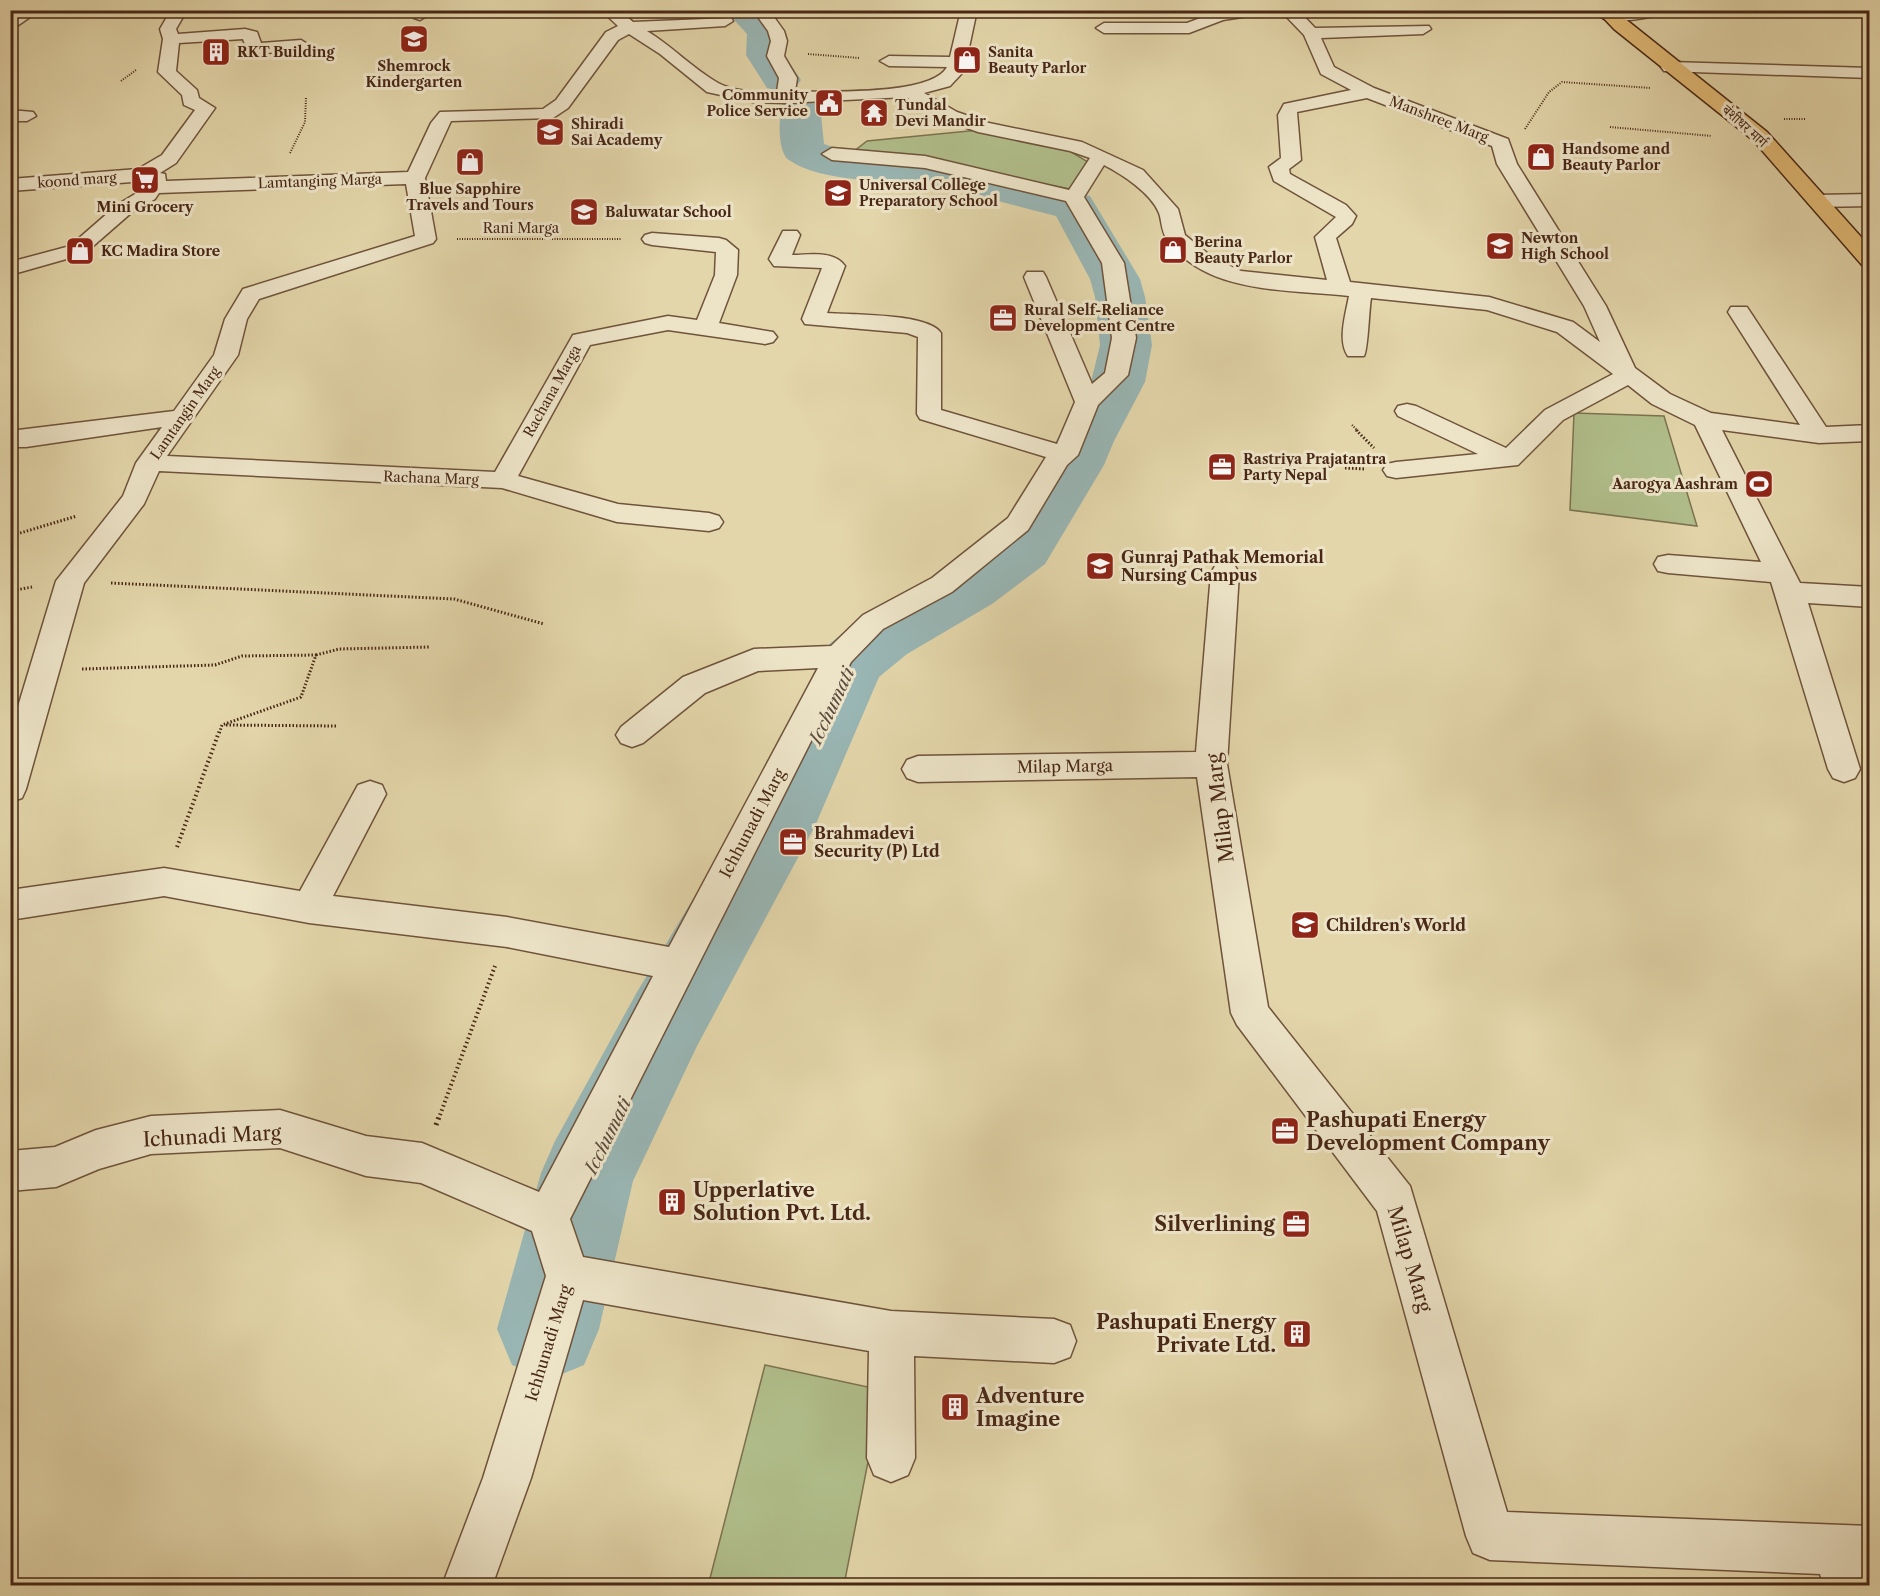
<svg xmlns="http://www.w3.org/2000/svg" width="1880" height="1596" viewBox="0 0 1880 1596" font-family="'Libre Caslon Text','Noto Serif Devanagari',serif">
<rect width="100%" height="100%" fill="#e3d6aa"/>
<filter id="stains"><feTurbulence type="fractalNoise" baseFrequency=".00333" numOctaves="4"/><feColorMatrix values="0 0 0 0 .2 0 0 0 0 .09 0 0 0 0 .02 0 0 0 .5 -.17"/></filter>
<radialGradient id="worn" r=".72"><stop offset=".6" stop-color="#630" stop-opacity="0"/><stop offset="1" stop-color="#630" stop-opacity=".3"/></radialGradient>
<g fill="#b0be8b" stroke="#7c7250" stroke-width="1.5">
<polygon points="979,130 1058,144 1088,162 1075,190 927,161 853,152 867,141"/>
<polygon points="1574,413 1664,416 1697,526 1570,510"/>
<polygon points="765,1365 882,1390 844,1585 708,1586"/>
</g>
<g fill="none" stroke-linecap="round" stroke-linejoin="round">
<g fill="#99b6b4" fill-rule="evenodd">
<polygon points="725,10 765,10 785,32 784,55 801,80 795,88 781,92 767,88 746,55 747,34"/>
<path d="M800,93l14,3 6,9 4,39 21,7 87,9 158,36 50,83 5,18 7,48 -7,37 -31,59 -10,24 -59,99 -53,40 -85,50 -28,23 -64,149 -118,220 -64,135 -34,148 -15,36 -36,15 -36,-15 -15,-36 44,-156 14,-32 82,-149 109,-181 81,-165 32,-26 87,-48 55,-38 45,-69 10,-24 35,-59 9,-37 -5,-48 -5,-18 -34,-63c-41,-10 -83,-23 -124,-30 -40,-6 -111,-3 -143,-26 -13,-8 -11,-53 -3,-64z"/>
</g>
<g stroke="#6f533b" stroke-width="3">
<g id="minor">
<polygon points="12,10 28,10 30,17 10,31"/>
<path d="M171,10h16l-11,19 2,5 67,-5 12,3 4,11 40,-3 8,5 -8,5 -47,4 -6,-1 -5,-14 -64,4 -3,28 21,19 2,8 16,10 -39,55 -16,10 5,1 1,7 242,-9 23,-49 9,-11 103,-3 13,-9 50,-68 12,-6 -17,-16h18l14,12 98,-4 2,3 -8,5 -78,5c25,15 46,38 71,52 16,9 41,9 59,9l2,-14 -12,-22 4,-15 -3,-10 -15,-21h16l15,21 3,10 -3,15 13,22 -2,14c32,-1 137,4 152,-25l-58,-1 -9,-5 9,-5 61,1 11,-47h16l-13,61 -14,15 -26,7 33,19 32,11 93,19 61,28 35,39 7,26 28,23 28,13 86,9 -12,-43 21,-20 -62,-36 -5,-14 12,-9 -3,-43 6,-11 67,-14 -30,-16 -17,-39 -24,-25h18l17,18 114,-2 2,3 -8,5 -102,4 13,29 40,21 134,51 9,25 89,142 29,62 35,26 41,19 89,12 -72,-113 3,-5h16l79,120 44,-2v16l-51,2 -97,-13 78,153 70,4v20l-62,-4 52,166 -5,9 -11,4 -11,-4 -5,-9 -57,-187 -103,-9 -10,-2 -4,-7 4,-7 10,-2 93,7 -66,-137 -43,-21 -24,-19 -65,35 -45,45 -122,13 -9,-2 -4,-6 4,-6 9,-2 82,-8 -80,-38 -3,-5 3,-5 9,-2 9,2 90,42 39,-38 68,-36 -56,-42 -70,-22 -116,-12c-2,11 -3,52 -7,58h-16c-11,-15 -2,-43 1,-60 -60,-7 -144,-1 -182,-57 -6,-8 -5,-18 -8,-26 -8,-20 -36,-38 -55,-48l-20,32 40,66 12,75 -8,37 -30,30 -20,50 -11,10 -39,65 -76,62 -69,37 -32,33 -281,557 13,38 308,54 163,8 16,6 6,16 -6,16 -16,6 -140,-7 1,102 -7,17 -17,7 -17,-7 -7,-17 2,-107 -286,-51 -52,178 -39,108h-50l41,-108 63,-202 -14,-45 -111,-48 -55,-7 -86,-28 -129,6 -52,15 -43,18 -46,4v-40l45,-4 41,-17 55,-14 129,-6 86,26 56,7 117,49 114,-216 -146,-29 -198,-24 -145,-27 -154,24v-30l154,-22 136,23 58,-106 12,-4 12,4 4,9 -53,102 174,21 162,30 149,-279 -60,3 -53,22 -62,50 -11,4 -11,-4 -5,-8 5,-8 62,-50 71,-28 77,-3 32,-31 69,-37 76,-60 38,-61 -126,-38 -3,-5 1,-77 -11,-4 -102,-9 -3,-5 20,-51 -48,-2 -5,-7 14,-28h14l3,4 -8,20c17,0 42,-5 53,11l-18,47c24,2 101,0 114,20v77l116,34 18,-42 -51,-125 3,-5h16l3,5 46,107 13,-11 7,-35 -10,-75 -36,-62 -141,-33 -93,-8 -10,-6 10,-6 93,8 144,34 21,-32 -20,-7 -92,-19 -33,-12 -39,-23 -121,6 -32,-1 -46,-10 -47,-38 -31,-20 -11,6 -50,68 -15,10 -102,3 -26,57 11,61 -3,4 -174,56 -12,20 -9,36 -71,101 328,16 78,-137 95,-19 29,4 18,-45 1,-23 -64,-7 -7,-2 -3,-4 3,-4 7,-2 67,5 7,2 12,10 -1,25 -18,48 54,9 4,5 -4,5 -8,2 -97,-14 -78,15 -72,131 100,28 91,9 10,3 4,6 -4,6 -10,3 -92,-9 -115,-34 -343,-17 -15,33 -60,79 -58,206 -4,9 -12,4v-69l46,-152 67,-85 13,-33 26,-36 -136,20h-16v-16l164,-20 40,-56 11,-36 18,-30 172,-53 -9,-52 -247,9 -4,6 -24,14 -47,41 -74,21v-13l60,-16 47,-41 23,-14 6,-10 -136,10v-12l128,-10 24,-14 33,-45 -11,-5 -2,-10 -24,-23 5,-33 -3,-10zM1367,98l125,48 5,18 87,142 16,36 -27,-20 -84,-25 -139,-15 -14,-44 16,-14 4,-8 -10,-11 -56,-31 -1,-5 12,-9 -4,-48z"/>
<polygon points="409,10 425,10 428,15 420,20 414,18"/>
<polygon points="1263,10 1255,15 1223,20 1189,33 1104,33 1096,28 1104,23 1187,23 1219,11"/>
<path d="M1621,10h47c-8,8 -60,15 -67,7l2,-3z"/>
<polygon points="1670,62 1870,68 1870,78 1664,71 1661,67"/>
<polygon points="10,110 33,112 36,116 27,121 10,121"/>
<polygon points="1870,194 1870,206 1817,207 1810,205 1807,201 1810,197 1817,195"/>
<polygon points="1225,564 1235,566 1239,573 1227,764 1268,1007 1410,1186 1507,1512 1870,1526 1870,1586 1824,1586 1820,1574 1490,1560 1473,1553 1466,1536 1377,1211 1237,1025 1231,1013 1197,777 918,782 907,778 902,769 907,760 918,756 1196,752 1211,573 1215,566"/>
</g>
</g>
<g stroke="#482716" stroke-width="3">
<polygon id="major" points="1596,10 1614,10 1767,132 1870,247 1870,266 1862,265 1753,140 1614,29"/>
</g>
<g stroke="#482716" stroke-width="2" stroke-dasharray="1 1.5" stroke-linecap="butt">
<polyline points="808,54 860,58"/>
<polyline points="121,81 136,70"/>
<polyline points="1784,119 1806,119"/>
<polyline points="1610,127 1712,136"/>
<polyline points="1525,129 1549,92 1562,82 1651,88"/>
<polyline points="290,153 305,122 306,97"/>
<polyline points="457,239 621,239"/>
<polyline points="1352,425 1358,431"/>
</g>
<g stroke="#482716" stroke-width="3" stroke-dasharray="1.5 2" stroke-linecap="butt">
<polyline points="1356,430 1374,448"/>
<polyline points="1345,468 1366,469"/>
<polyline points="10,536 77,516"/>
<polyline points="111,583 454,599 544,624"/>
<polyline points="10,591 32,587"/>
<polyline points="316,655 339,649 430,647"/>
<polyline points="82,669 215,665 242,656 316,655 301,697 222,725 219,734"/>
<polyline points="226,725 336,726"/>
</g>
<g stroke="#482716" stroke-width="4" stroke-dasharray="1.5 3" stroke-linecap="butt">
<polyline points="177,847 219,732"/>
<polyline points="440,1115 495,966"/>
</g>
<polyline stroke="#482716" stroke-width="5" stroke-dasharray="2 4" stroke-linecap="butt" points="436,1125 440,1114"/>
<use href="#minor" fill="#ede4c8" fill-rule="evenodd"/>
<use href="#major" fill="#e2bb75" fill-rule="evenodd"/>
</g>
<defs>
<g id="school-square" transform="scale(1.5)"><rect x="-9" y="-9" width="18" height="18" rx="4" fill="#8f2418" stroke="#ede4c8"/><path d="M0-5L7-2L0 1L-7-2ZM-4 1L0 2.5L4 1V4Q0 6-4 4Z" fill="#fff"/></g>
<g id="building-square" transform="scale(1.5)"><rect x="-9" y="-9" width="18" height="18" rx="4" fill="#8f2418" stroke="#ede4c8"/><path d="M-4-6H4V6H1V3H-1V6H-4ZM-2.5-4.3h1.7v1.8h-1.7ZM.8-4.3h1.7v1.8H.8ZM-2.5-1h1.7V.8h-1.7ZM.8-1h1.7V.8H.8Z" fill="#fff"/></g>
<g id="shop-square" transform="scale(1.5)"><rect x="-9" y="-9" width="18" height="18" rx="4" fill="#8f2418" stroke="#ede4c8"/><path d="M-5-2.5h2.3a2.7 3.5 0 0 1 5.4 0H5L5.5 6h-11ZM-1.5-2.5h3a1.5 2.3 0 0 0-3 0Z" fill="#fff"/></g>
<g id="civic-square" transform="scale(1.5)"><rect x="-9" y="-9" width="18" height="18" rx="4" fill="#8f2418" stroke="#ede4c8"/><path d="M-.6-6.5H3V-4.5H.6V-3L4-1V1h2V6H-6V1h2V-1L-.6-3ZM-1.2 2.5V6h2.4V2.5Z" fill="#fff"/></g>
<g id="temple-square" transform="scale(1.5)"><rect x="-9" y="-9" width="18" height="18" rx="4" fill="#8f2418" stroke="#ede4c8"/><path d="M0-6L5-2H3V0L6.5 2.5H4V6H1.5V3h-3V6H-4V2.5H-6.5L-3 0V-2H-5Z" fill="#fff"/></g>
<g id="supermarket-square" transform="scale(1.5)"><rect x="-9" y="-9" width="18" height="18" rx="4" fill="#8f2418" stroke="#ede4c8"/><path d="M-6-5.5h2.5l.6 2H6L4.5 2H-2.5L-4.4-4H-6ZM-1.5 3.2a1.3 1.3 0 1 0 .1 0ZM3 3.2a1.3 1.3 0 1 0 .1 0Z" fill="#fff"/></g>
<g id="office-square" transform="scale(1.5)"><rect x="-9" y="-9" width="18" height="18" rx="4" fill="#8f2418" stroke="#ede4c8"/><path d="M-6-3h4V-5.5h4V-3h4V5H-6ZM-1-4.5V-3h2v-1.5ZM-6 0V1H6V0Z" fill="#fff"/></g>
<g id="stadium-square" transform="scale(1.5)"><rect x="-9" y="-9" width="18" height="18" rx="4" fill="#8f2418" stroke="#ede4c8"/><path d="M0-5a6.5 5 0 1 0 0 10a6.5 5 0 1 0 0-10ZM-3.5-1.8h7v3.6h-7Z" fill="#fff"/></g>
<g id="university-square" transform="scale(1.5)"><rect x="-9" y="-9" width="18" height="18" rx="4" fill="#8f2418" stroke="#ede4c8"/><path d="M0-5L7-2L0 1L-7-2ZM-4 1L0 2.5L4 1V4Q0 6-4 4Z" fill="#fff"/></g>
</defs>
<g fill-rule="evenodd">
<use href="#school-square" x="414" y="39"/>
<use href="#building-square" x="216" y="52"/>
<use href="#shop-square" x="967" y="60"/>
<use href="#civic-square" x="829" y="103"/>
<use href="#temple-square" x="874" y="113"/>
<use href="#school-square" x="550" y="132"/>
<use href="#shop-square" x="1541" y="157"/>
<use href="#shop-square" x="470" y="162"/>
<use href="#supermarket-square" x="145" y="180"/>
<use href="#school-square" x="838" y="193"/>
<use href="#school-square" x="584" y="212"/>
<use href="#school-square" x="1500" y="246"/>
<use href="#shop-square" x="1173" y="250"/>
<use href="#shop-square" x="80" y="251"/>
<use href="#office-square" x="1003" y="318"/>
<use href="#office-square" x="1222" y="467"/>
<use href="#stadium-square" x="1759" y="484"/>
<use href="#university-square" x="1100" y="566"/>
<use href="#office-square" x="793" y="842"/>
<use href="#school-square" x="1305" y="925"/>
<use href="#office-square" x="1285" y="1131"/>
<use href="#building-square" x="672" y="1202"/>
<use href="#office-square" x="1296" y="1224"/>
<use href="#building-square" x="1297" y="1334"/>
<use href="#building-square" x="955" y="1407"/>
</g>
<g text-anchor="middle" stroke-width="6" stroke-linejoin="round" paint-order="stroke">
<g font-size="14" font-weight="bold" fill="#482716" stroke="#ede4c8" text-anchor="start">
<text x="237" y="57">RKT Building</text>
<text x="988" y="57">Sanita<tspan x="988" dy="16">Beauty Parlor</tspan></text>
<text x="414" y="71" text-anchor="middle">Shemrock<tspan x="414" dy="16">Kindergarten</tspan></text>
<text x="808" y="100" text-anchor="end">Community<tspan x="808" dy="16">Police Service</tspan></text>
<text x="895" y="110">Tundal<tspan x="895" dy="16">Devi Mandir</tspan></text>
<text x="571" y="129">Shiradi<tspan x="571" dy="16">Sai Academy</tspan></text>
<text x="1562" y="154">Handsome and<tspan x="1562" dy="16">Beauty Parlor</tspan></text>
<text x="859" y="190">Universal College<tspan x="859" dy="16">Preparatory School</tspan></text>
<text x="470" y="194" text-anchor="middle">Blue Sapphire<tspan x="470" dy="16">Travels and Tours</tspan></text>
<text x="145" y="212" text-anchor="middle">Mini Grocery</text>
<text x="605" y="217">Baluwatar School</text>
<text x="1521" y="243">Newton<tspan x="1521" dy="16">High School</tspan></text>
<text x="1194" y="247">Berina<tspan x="1194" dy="16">Beauty Parlor</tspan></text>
<text x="101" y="256">KC Madira Store</text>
<text x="1024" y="315">Rural Self-Reliance<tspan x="1024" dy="16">Development Centre</tspan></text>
<text x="1243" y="464">Rastriya Prajatantra<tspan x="1243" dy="16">Party Nepal</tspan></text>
<text x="1738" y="489" text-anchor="end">Aarogya Aashram</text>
</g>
<g font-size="14" fill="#482716" stroke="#ede4c8">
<text transform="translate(1439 119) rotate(21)" y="5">Manshree Marg</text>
<text transform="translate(1745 126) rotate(42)" y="5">बंशीधर मार्ग</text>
<text transform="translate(77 180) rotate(-4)" y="5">koond marg</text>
<text transform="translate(320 181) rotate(-2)" y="5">Lamtanging Marga</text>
<text x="521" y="233">Rani Marga</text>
<text transform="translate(552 391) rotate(-61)" y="5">Rachana Marga</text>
<text transform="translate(185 413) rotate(-55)" y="5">Lamtangin Marg</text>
<text transform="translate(431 478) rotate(2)" y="5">Rachana Marg</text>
</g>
<g font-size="16" font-weight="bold" fill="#482716" stroke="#ede4c8" text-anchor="start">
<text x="1121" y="563">Gunraj Pathak Memorial<tspan x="1121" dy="18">Nursing Campus</tspan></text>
<text x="814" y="839">Brahmadevi<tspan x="814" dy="18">Security (P) Ltd</tspan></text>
<text x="1326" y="931">Children's World</text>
</g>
<g font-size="16" fill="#482716" stroke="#ede4c8">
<text transform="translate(1065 766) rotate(-1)" y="6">Milap Marga</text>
<text transform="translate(752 823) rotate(-62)" y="6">Ichhunadi Marg</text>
<text transform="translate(548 1343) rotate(-73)" y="6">Ichhunadi Marg</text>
</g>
<g font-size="18" font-style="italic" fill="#5c4b3e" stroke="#ede4c8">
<text transform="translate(832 706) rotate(-65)" y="6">Icchumati</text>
<text transform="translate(608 1136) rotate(-64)" y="6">Icchumati</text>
</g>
<g font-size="20" fill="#482716" stroke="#ede4c8">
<text transform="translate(1220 808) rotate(-97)" y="7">Milap Marg</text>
<text transform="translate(212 1136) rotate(-3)" y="7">Ichunadi Marg</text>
<text transform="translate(1410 1259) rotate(73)" y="7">Milap Marg</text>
</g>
<g font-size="20" font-weight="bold" fill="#482716" stroke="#ede4c8" text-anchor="start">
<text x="1306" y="1127">Pashupati Energy<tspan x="1306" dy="23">Development Company</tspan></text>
<text x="693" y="1197">Upperlative<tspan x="693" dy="23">Solution Pvt. Ltd.</tspan></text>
<text x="1275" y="1231" text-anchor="end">Silverlining</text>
<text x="1276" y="1329" text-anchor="end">Pashupati Energy<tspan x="1276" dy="23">Private Ltd.</tspan></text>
<text x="976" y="1403">Adventure<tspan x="976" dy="23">Imagine</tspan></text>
</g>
</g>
<rect width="1880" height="1596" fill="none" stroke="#e3d6aa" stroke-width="36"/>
<rect x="12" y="12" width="1856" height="1572" fill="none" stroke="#482716" stroke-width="3"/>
<rect x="18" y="18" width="1844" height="1560" fill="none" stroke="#482716" stroke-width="1.5"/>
<rect width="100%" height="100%" filter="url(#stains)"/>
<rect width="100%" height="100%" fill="url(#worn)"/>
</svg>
